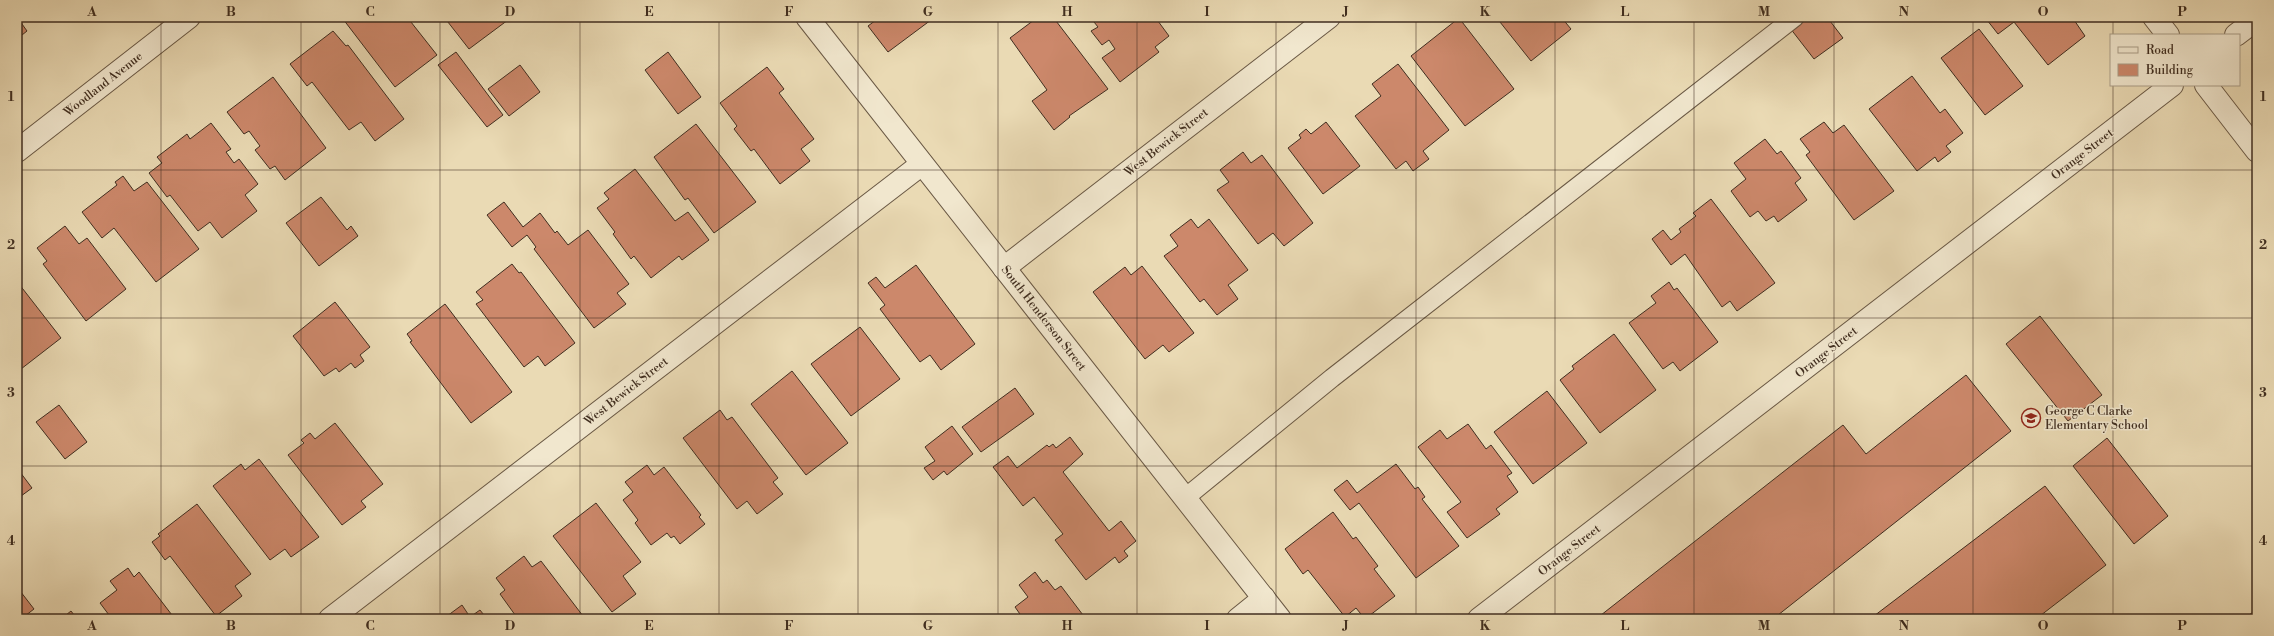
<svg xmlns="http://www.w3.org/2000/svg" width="2274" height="636" viewBox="0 0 2274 636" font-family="'Libre Bodoni',serif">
<rect width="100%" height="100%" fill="#eadab4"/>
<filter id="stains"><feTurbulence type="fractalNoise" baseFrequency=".005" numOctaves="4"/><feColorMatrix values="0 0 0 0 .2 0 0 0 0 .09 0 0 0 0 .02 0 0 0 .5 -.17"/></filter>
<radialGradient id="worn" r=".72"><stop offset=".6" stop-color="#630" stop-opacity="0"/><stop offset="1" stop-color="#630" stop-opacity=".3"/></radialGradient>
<g fill="#cc886b" stroke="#402e20">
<polygon points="17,17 27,31 17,39"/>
<polygon points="345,17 407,17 437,55 395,87 343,19"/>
<polygon points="444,17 512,17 469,49"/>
<polygon points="880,17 935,17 888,52 868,26"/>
<polygon points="1038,17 1053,17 1108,89 1069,116 1070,117 1054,130 1032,101 1047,90 1010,38"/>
<polygon points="1090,17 1155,17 1169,36 1155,47 1159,52 1120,82 1102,58 1115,49 1109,40 1102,45 1091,31 1098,27"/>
<polygon points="1496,17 1561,17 1571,29 1531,61"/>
<polygon points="1804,17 1827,17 1843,38 1814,59 1790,28"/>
<polygon points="1991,17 2072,17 2085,36 2048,65 2014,22 1998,34 1987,20"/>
<polygon points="1459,18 1514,89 1465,126 1411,56"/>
<polygon points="1979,29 2023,86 1985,115 1941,58"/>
<polygon points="333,31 346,46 348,45 404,119 375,141 361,122 349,130 312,82 307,86 290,64"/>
<polygon points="456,52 503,115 487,127 438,65"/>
<polygon points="668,52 701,97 678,114 645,70"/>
<polygon points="1398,64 1449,130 1423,151 1429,159 1413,171 1406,161 1396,169 1355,116 1381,96 1372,84"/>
<polygon points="520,65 540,92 509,116 488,89"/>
<polygon points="767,67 784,89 779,93 814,139 801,149 810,161 780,184 754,149 751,151 734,129 737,126 720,103"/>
<polygon points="1912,76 1940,113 1945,109 1963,133 1946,146 1951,152 1938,162 1935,157 1917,171 1869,109"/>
<polygon points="273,77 326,148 285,180 275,166 270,169 255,150 260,146 249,131 244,134 227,112"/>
<polygon points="1326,122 1360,166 1323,194 1288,148 1301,138 1299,135 1306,129 1311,134"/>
<polygon points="1824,122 1833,133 1844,125 1894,191 1854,220 1806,155 1810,152 1800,139"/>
<polygon points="211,123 231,149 226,152 234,163 239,159 258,184 245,195 257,211 222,238 210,222 198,231 170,195 167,197 149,173 162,163 157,157 187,134 190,139"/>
<polygon points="696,124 756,202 714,233 688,198 685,200 654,157"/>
<polygon points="1765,139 1777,154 1781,151 1801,178 1795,183 1807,200 1778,222 1774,216 1766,221 1758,211 1750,217 1731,191 1746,179 1734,163"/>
<polygon points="1243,152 1251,163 1262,155 1313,223 1284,246 1273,233 1258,244 1217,190 1229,182 1220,170"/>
<polygon points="635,169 675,221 688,212 709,240 682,260 679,256 651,278 634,256 631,259 613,234 615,232 597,208 609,199 604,193"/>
<polygon points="123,176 134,191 147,182 199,249 156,282 114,228 102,238 82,212 117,185 115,182"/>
<polygon points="321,197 347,230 351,226 358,236 319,266 286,223"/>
<polygon points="1711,199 1775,283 1737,311 1730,301 1722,307 1685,254 1671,265 1652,239 1663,230 1671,240 1681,232 1679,229 1696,216 1693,213"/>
<polygon points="504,202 523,227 540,213 555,233 557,231 568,245 588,230 629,284 617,293 626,304 594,328 534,249 536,247 527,235 512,247 487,215"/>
<polygon points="1191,219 1198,228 1209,219 1248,270 1228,285 1238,299 1217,315 1204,299 1200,302 1164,256 1178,246 1170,235"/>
<polygon points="65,226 79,244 87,238 126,289 86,321 43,264 47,261 37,248"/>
<polygon points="512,264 519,273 521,272 575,343 545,366 538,356 524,367 476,304 483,300 476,292"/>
<polygon points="916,265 975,344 941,370 930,355 920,362 880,309 885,305 868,283 876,277 885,288"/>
<polygon points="1142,266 1194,333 1169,352 1163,345 1145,359 1093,292 1125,267 1131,275"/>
<polygon points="1669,282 1674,290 1677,288 1718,342 1680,371 1673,362 1663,369 1629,323 1656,303 1651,296"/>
<polygon points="19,284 61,338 21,369 17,364"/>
<polygon points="335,302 370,347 360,355 364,361 355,368 351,363 339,372 336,368 324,376 293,336"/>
<polygon points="445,304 512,392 471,423 410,342 412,341 407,334"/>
<polygon points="2040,316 2102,395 2068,421 2006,344"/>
<polygon points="860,327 900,379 851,416 811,364"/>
<polygon points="1614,334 1656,390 1600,433 1560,380 1574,369 1572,366"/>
<polygon points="792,371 848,443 806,475 751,404"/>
<polygon points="1966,375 2011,431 1773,619 1596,619 1843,425 1866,454"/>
<polygon points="1015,388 1034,414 981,452 962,427"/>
<polygon points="1547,391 1587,443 1533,484 1494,432"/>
<polygon points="59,405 87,442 65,459 36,422"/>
<polygon points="720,410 727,420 732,417 778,478 773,482 783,494 757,514 747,501 737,509 683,438"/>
<polygon points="335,423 383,484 361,501 366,507 342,525 288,455 304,443 301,440 310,433 315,439"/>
<polygon points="1468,424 1486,449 1491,445 1512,473 1507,476 1518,492 1496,509 1500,514 1467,538 1447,512 1461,502 1418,447 1440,430 1447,439"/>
<polygon points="952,426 973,454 947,475 944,471 933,480 924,468 935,461 925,447"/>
<polygon points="1070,437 1083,454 1063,472 1109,531 1121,521 1136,541 1124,551 1128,556 1119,563 1115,557 1086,580 1055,540 1063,534 1034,497 1023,506 993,467 1008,456 1017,468 1047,445 1049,447 1053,444 1056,448"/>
<polygon points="2107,438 2168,516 2134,544 2073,466"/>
<polygon points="259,459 319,537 291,557 285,549 270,560 213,486 241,464 245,470"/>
<polygon points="1396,464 1415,489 1418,487 1425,497 1422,499 1459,546 1416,578 1359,503 1350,510 1334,490 1347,480 1357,493"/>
<polygon points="647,465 654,475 664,467 701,515 699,517 705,524 680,544 674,536 671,538 667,533 651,545 635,523 638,520 623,500 633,492 625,482"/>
<polygon points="17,468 32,488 17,499"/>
<polygon points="2045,486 2106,565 2036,619 1870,619"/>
<polygon points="596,503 641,562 623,576 636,594 612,612 553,536"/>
<polygon points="197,504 251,574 235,586 242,596 216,616 170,556 165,560 152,542 160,536 158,534"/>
<polygon points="1333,512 1353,539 1356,537 1378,566 1374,569 1395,596 1365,619 1356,608 1345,617 1308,570 1303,574 1285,549"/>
<polygon points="524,556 532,567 541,561 583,616 581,619 518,619 500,594 505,590 496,578"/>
<polygon points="128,568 134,577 139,572 175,619 112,619 100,603 117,590 110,581"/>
<polygon points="1035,572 1043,583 1047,580 1055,590 1061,586 1086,619 1019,619 1022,617 1015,607 1028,597 1019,585"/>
<polygon points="17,587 34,609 21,619 17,619"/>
<polygon points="462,605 470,617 480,610 487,619 443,619"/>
<polygon points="2257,609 2257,619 2244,619"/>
<polygon points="71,611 77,619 61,619"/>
</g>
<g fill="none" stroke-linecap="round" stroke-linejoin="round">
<g stroke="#6a5945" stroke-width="20">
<polyline id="service" points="1185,498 1332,378 1795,17"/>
</g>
<g stroke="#6a5945" stroke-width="24">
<g id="minor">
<polyline points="807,17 1280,619"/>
<polyline points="2154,17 2168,35"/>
<polyline points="2236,35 2257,19"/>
<polyline points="2206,85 2257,151"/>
<polyline points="17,151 189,17"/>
<polyline points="1004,268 1329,17"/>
<polyline points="330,619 922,164"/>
<polyline points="1238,619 1264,598"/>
<polyline points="1479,619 2172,85"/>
</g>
</g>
<use href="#service" stroke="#f1e7ce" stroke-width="18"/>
<use href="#minor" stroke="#f1e7ce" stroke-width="22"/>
</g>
<path fill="none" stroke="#402e20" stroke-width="1" stroke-opacity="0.55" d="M161,17v602M301,17v602M440,17v602M580,17v602M719,17v602M858,17v602M998,17v602M1137,17v602M1276,17v602M1416,17v602M1555,17v602M1694,17v602M1834,17v602M1973,17v602M2113,17v18M2113,85v534M17,170h2240M17,318h2240M17,466h2240"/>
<defs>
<g id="school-ring" transform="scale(1)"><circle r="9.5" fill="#f1e7ce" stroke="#8f2418" stroke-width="1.5"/><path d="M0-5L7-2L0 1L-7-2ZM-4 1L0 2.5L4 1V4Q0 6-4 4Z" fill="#8f2418"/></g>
</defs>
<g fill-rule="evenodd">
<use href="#school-ring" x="2031" y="418"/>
</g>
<g text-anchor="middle" stroke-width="3" stroke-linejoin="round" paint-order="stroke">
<g font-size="12" fill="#402e20" stroke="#f1e7ce">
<text transform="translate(103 84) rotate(-38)" y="4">Woodland Avenue</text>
<text transform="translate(1166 142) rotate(-38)" y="4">West Bewick Street</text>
<text transform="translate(2082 154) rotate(-38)" y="4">Orange Street</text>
<text transform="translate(1044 318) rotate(52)" y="4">South Henderson Street</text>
<text transform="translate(1826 352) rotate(-38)" y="4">Orange Street</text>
<text transform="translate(626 391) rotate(-38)" y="4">West Bewick Street</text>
<text transform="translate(1569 550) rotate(-38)" y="4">Orange Street</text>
</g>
<g font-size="12" fill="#402e20" stroke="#f1e7ce" text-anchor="start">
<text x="2045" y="415">George C Clarke<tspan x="2045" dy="14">Elementary School</tspan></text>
</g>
</g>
<rect width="2274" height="636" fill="none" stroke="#eadab4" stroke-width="44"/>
<rect x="2110" y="34" width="130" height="52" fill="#f1e7ce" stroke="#aa9d88"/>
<rect x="2118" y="47" width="20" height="6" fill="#f1e7ce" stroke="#aa9d88"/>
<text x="2146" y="54" font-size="12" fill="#402e20">Road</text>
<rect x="2118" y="64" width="20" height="12" fill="#cc886b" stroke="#aa9d88"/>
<text x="2146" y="74" font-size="12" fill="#402e20">Building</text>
<rect x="22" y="22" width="2230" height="592" fill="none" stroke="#402e20" stroke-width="1.5"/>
<g font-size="13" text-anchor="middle" font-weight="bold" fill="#402e20">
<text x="92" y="16">A</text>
<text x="231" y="16">B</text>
<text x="370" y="16">C</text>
<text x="510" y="16">D</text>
<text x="649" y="16">E</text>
<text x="789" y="16">F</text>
<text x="928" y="16">G</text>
<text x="1067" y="16">H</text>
<text x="1207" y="16">I</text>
<text x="1346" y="16">J</text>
<text x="1485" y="16">K</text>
<text x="1625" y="16">L</text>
<text x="1764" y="16">M</text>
<text x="1904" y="16">N</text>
<text x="2043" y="16">O</text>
<text x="2182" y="16">P</text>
<text x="11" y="101">1</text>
<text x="2263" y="101">1</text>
<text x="11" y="249">2</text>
<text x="2263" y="249">2</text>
<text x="11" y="397">3</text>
<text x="2263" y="397">3</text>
<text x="11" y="545">4</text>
<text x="2263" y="545">4</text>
<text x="92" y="630">A</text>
<text x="231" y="630">B</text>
<text x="370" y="630">C</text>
<text x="510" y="630">D</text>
<text x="649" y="630">E</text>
<text x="789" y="630">F</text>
<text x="928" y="630">G</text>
<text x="1067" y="630">H</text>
<text x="1207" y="630">I</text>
<text x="1346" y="630">J</text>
<text x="1485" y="630">K</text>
<text x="1625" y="630">L</text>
<text x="1764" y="630">M</text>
<text x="1904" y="630">N</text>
<text x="2043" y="630">O</text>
<text x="2182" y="630">P</text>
</g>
<rect width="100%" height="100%" filter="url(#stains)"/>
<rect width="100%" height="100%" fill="url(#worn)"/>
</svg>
